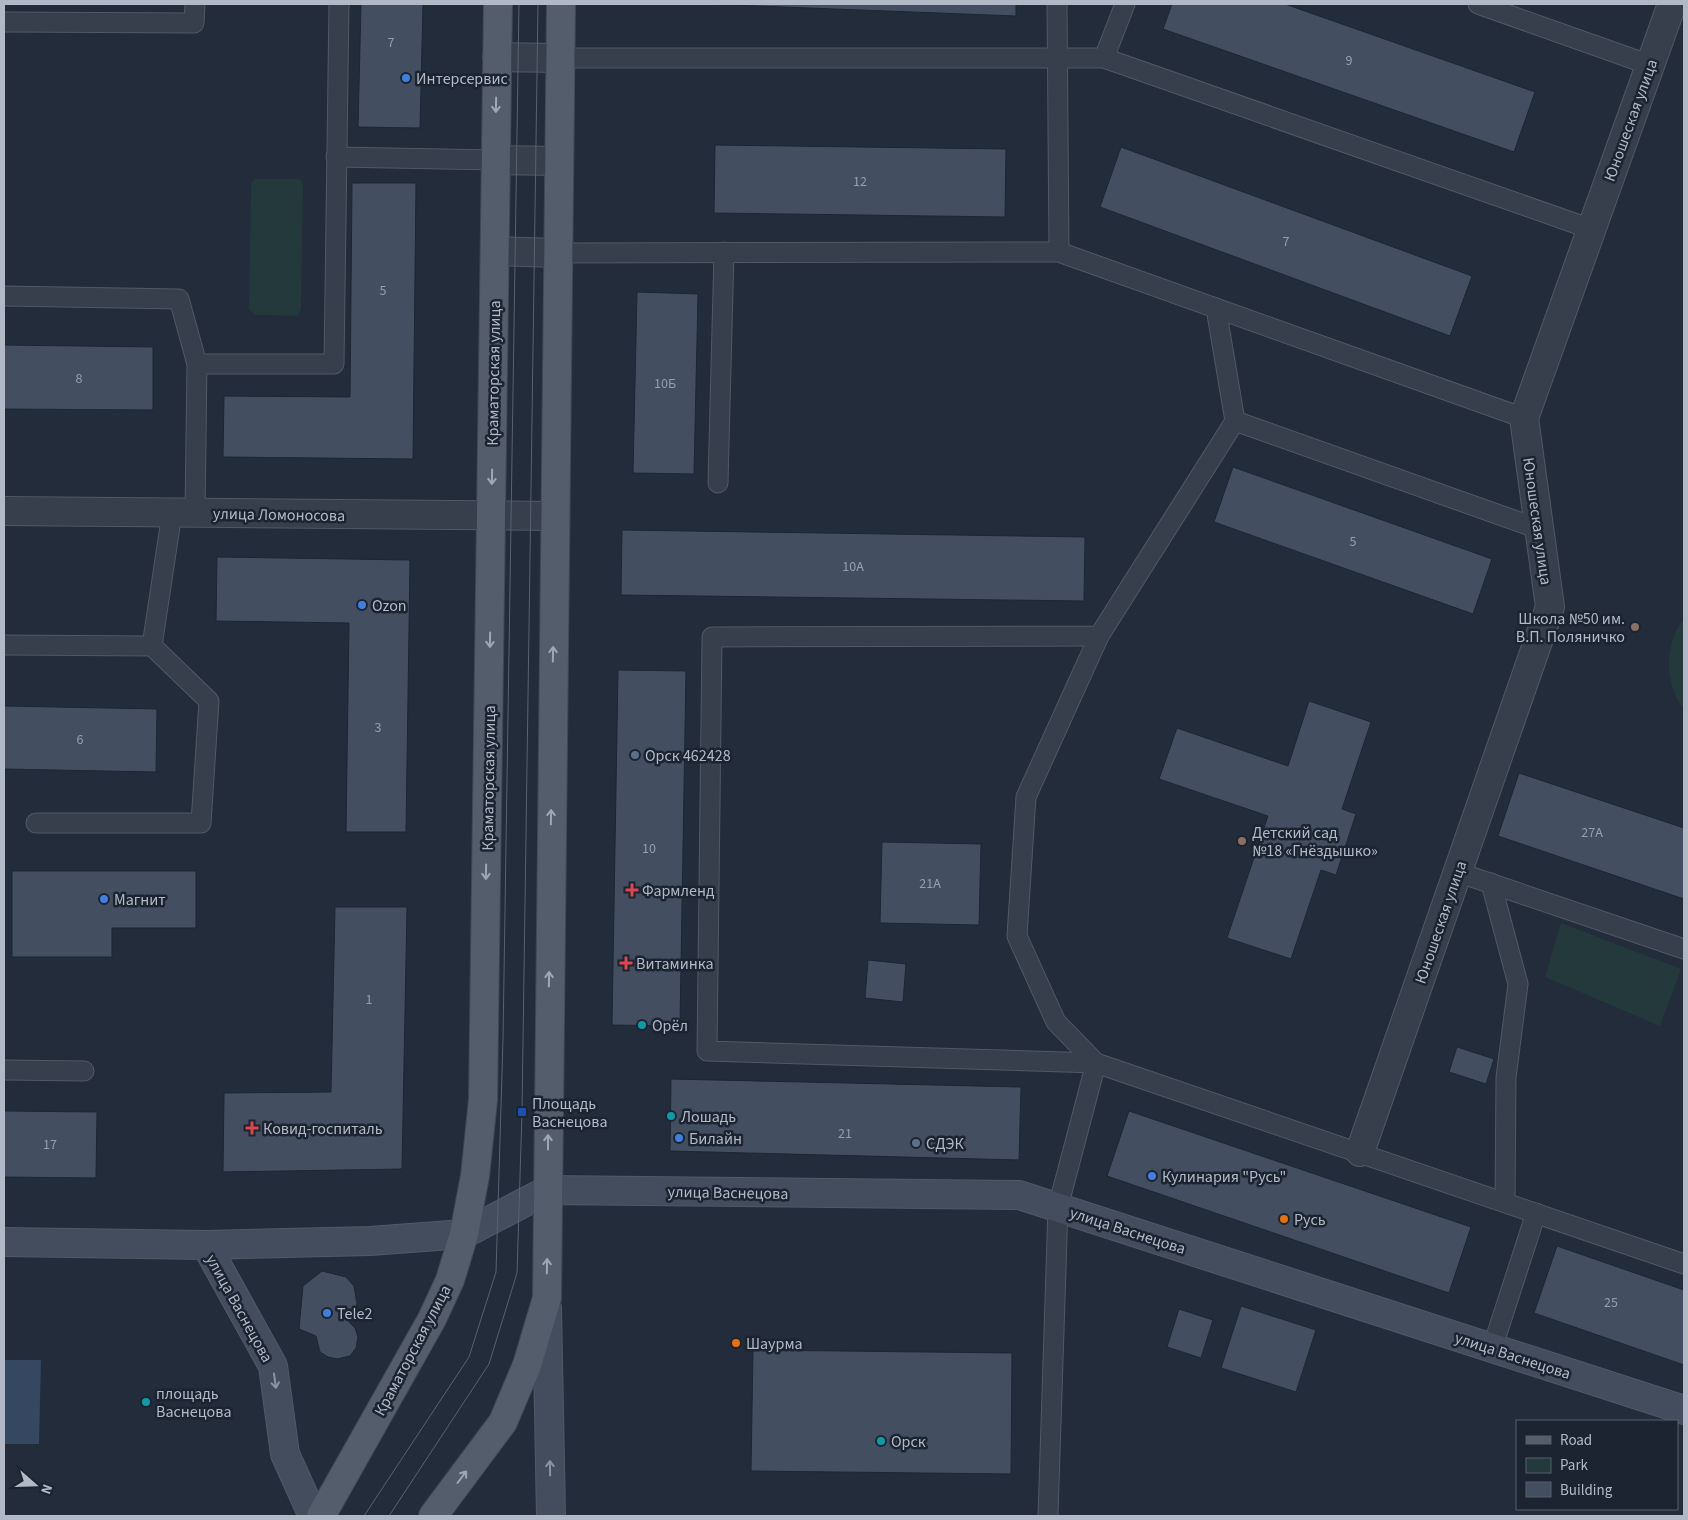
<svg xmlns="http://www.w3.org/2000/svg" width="1688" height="1520" viewBox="0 0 1688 1520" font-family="'Source Sans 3',sans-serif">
<rect width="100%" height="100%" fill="#222c3b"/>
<g fill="#24393c">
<polygon points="255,179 297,179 301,180 303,184 301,309 298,316 256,315 249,310 251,184"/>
<path d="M1684,618v92c-20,-27 -20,-65 0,-92z"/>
<polygon points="1561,923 1681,969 1660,1026 1545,977"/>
</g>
<polygon fill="#364762" points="4,1360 41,1360 39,1444 4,1444"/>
<g fill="#434f60" stroke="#1d2632">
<polygon points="361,4 423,4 420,128 358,127"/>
<polygon points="705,4 1016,4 1016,16"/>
<polygon points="1172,4 1285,4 1535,92 1514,152 1163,29"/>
<polygon points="715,145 1006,149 1005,217 714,213"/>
<polygon points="1121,147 1472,276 1450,336 1100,207"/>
<polygon points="352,183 416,183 413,459 223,457 224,396 350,397"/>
<polygon points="637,292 698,294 694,474 633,473"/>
<polygon points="4,345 153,347 153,410 4,409"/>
<polygon points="1233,467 1492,559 1473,614 1214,522"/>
<polygon points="622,530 1085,537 1084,601 621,595"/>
<polygon points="217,557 410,560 406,832 346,832 349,623 216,621"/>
<polygon points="618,670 686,671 680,1026 612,1025"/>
<polygon points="1309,701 1371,722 1342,809 1356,814 1336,875 1321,870 1291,959 1227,938 1268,816 1159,779 1177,728 1288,766"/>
<polygon points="4,706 157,709 156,772 4,769"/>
<polygon points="1519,773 1684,828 1684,899 1498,836"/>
<polygon points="882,842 981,844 979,925 880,923"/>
<polygon points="12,871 196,871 196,928 112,928 112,957 12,957"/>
<polygon points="335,907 407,907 402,1169 223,1172 224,1093 331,1092"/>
<polygon points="868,960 906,964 903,1002 865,998"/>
<polygon points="1457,1047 1494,1059 1486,1084 1449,1072"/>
<polygon points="671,1079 1021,1087 1019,1160 670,1151"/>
<polygon points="4,1111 97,1112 96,1178 4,1177"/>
<polygon points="1129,1111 1471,1227 1449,1293 1107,1176"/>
<polygon points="1557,1246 1684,1290 1684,1365 1534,1313"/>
<polygon points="322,1271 346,1277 354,1286 357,1304 349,1322 355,1328 358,1337 356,1348 350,1356 337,1359 328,1357 320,1352 316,1336 299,1329 303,1286"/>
<polygon points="1241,1306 1316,1330 1296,1392 1221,1368"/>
<polygon points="1179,1309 1213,1320 1201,1358 1167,1347"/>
<polygon points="753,1350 1012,1353 1011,1474 751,1471"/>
</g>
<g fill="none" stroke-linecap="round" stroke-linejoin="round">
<g stroke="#515966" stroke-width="21">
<g id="lane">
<polyline points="1057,4 1059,252"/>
<polyline points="1478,4 1650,65"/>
<polyline points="4,22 194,23 195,4"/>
<polyline points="560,58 1104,58 1591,229"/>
<polyline points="1104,58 1125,4"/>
<polyline points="336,157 496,160"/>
<polyline points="558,253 1059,252 1524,418"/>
<polyline points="4,296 179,299 197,364 195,513"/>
<polyline points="1216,308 1235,421 1539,529"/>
<polyline points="197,364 334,364 339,4"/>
<polyline points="1235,421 1099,636 712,637 707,1051 1096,1063 1684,1264"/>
<polyline points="718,483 724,252"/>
<polyline points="4,645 152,646 172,513"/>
<polyline points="36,823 201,823 209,701 152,646"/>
<polyline points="1457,872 1684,949"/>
<polyline points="1491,883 1518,984 1506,1078 1505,1202"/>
<polyline points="4,1070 84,1071"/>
<polyline points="1492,1349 1536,1213"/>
<polyline points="1048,1516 1058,1207 1096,1063 1056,1022 1017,936 1026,797 1099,636"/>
</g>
</g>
<g stroke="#515966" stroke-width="30">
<g id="street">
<polyline points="497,57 560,58"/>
<polyline points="496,160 559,161"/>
<polyline points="495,251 558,253"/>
<polyline points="4,511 555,516"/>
<polyline points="1360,1152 1550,607 1524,418 1672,4"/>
</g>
</g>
<g stroke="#515966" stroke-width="30">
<g id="secondary">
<polyline points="4,1242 206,1245 370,1241 464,1234 548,1190 1019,1195 1684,1410"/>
<polyline points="206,1245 273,1366 285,1454 313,1516"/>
<polyline points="547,1308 551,1516"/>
</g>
</g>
<g stroke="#3f4854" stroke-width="30">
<g id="primary">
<polyline points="321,1516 432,1319 450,1280 464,1234 475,1176 483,1100 498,4"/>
<polyline points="433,1516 503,1422 527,1365 547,1298 561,4"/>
</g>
</g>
<use href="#lane" stroke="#363f4b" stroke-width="19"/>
<use href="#street" stroke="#363f4b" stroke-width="28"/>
<use href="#secondary" stroke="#444d5e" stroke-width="28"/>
<use href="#primary" stroke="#545d6b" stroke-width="28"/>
<g stroke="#586272" stroke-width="1">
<polyline points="364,1516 469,1357 496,1272 503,1040 519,4"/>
<polyline points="389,1516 489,1364 517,1273 522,1112 538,4"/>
</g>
</g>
<defs><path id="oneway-shaft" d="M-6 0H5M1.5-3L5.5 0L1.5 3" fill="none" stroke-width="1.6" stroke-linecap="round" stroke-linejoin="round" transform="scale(1.25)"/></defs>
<g stroke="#9ea7b5">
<use href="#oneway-shaft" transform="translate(496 105) rotate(91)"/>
<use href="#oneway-shaft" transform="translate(492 477) rotate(91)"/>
<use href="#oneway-shaft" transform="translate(490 640) rotate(91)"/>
<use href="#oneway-shaft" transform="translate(553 654) rotate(-89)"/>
<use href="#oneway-shaft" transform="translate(551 817) rotate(-89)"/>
<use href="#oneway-shaft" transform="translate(486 872) rotate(91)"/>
<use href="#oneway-shaft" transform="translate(549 979) rotate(-89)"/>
<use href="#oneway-shaft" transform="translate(548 1142) rotate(-90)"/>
<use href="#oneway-shaft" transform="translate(547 1266) rotate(-89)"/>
<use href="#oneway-shaft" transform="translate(462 1477) rotate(-53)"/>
</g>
<g stroke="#8b93a2">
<use href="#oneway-shaft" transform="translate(275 1381) rotate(82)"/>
<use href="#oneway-shaft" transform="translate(550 1468) rotate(-91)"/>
</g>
<g fill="#3f7fe0" stroke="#1b2430" stroke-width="2">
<circle cx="406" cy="78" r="5"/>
<circle cx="362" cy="605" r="5"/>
<circle cx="104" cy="899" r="5"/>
<circle cx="679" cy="1138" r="5"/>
<circle cx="1152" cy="1176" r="5"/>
<circle cx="327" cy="1313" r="5"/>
</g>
<g fill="#8d6e63" stroke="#1b2430" stroke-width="2">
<circle cx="1635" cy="627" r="5"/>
<circle cx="1242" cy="841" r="5"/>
</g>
<g fill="#5c6f8a" stroke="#1b2430" stroke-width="2">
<circle cx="635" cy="755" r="5"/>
<circle cx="916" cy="1143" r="5"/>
</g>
<g fill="#e0444e" stroke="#1b2430" stroke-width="2">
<path d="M629.5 882.5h5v5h5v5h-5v5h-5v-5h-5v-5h5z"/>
<path d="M623.5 955.5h5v5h5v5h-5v5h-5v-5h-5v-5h5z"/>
<path d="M249.5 1120.5h5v5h5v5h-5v5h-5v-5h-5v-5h5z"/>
</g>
<g fill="#0f9aa8" stroke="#1b2430" stroke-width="2">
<circle cx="642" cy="1025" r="5"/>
<circle cx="671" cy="1116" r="5"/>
<circle cx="146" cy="1402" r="5"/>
<circle cx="881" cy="1441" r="5"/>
</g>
<rect fill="#1a4fb4" stroke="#1b2430" stroke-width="2" x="517" y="1107" width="10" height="10" rx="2.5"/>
<g fill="#e8710a" stroke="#1b2430" stroke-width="2">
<circle cx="1284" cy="1219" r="5"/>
<circle cx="736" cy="1343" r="5"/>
</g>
<g text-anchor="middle" stroke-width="5" stroke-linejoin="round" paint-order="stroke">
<g font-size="14" fill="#969ead">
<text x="391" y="47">7</text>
<text x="1349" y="65">9</text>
<text x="860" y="186">12</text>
<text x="1286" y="246">7</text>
<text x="383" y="295">5</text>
<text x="79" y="383">8</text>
<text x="665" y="388">10Б</text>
<text x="1353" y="546">5</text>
<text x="853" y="571">10А</text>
<text x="378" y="732">3</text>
<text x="80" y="744">6</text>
<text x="1592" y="837">27А</text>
<text x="649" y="853">10</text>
<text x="930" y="888">21А</text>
<text x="369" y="1004">1</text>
<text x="845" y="1138">21</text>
<text x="50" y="1149">17</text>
<text x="1611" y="1307">25</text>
</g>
<g font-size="16" fill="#b1b9c7" stroke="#1b2430" text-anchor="start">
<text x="416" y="84">Интерсервис</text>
<text x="372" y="611">Ozon</text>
<text x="1625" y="624" text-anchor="end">Школа №50 им.<tspan x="1625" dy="18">В.П. Поляничко</tspan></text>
<text x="645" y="761">Орск 462428</text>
<text x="1252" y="838">Детский сад<tspan x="1252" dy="18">№18 «Гнёздышко»</tspan></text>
<text x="642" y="896">Фармленд</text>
<text x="114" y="905">Магнит</text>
<text x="636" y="969">Витаминка</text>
<text x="652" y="1031">Орёл</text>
<text x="532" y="1109">Площадь<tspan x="532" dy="18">Васнецова</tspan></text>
<text x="681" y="1122">Лошадь</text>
<text x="263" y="1134">Ковид-госпиталь</text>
<text x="689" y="1144">Билайн</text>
<text x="926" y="1149">СДЭК</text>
<text x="1162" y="1182">Кулинария "Русь"</text>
<text x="1294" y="1225">Русь</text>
<text x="337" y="1319">Tele2</text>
<text x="746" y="1349">Шаурма</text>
<text x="156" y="1399">площадь<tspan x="156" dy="18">Васнецова</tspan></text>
<text x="891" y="1447">Орск</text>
</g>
<g font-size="16" fill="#b1b9c7" stroke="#1b2430">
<text transform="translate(1630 120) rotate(-70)" y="6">Юношеская улица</text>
<text transform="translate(493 373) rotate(-89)" y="6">Краматорская улица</text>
<text transform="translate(279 514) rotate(1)" y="6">улица Ломоносова</text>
<text transform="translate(1538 521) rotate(82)" y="6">Юношеская улица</text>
<text transform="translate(488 778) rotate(-89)" y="6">Краматорская улица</text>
<text transform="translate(1440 922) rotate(-71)" y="6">Юношеская улица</text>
<text transform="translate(728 1192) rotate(1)" y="6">улица Васнецова</text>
<text transform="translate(1128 1230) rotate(18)" y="6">улица Васнецова</text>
<text transform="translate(240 1308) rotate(61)" y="6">улица Васнецова</text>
<text transform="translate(412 1350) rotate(-62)" y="6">Краматорская улица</text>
<text transform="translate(1513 1355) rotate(18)" y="6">улица Васнецова</text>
</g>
</g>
<rect width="1688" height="1520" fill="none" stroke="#b1b9c7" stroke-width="10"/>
<rect x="1516" y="1420" width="162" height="90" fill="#1b2430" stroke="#57606c"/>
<rect x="1526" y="1436" width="25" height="8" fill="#545d6b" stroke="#57606c"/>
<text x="1560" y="1445" font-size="15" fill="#b1b9c7">Road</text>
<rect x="1526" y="1458" width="25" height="15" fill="#24393c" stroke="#57606c"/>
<text x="1560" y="1470" font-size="15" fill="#b1b9c7">Park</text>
<rect x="1526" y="1482" width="25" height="15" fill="#434f60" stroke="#57606c"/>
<text x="1560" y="1495" font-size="15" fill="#b1b9c7">Building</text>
<g transform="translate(35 1485) rotate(110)" stroke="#1b2430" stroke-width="4" paint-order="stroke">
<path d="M0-4L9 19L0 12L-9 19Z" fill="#b1b9c7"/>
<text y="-8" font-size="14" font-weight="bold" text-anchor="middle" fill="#b1b9c7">N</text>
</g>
</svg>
